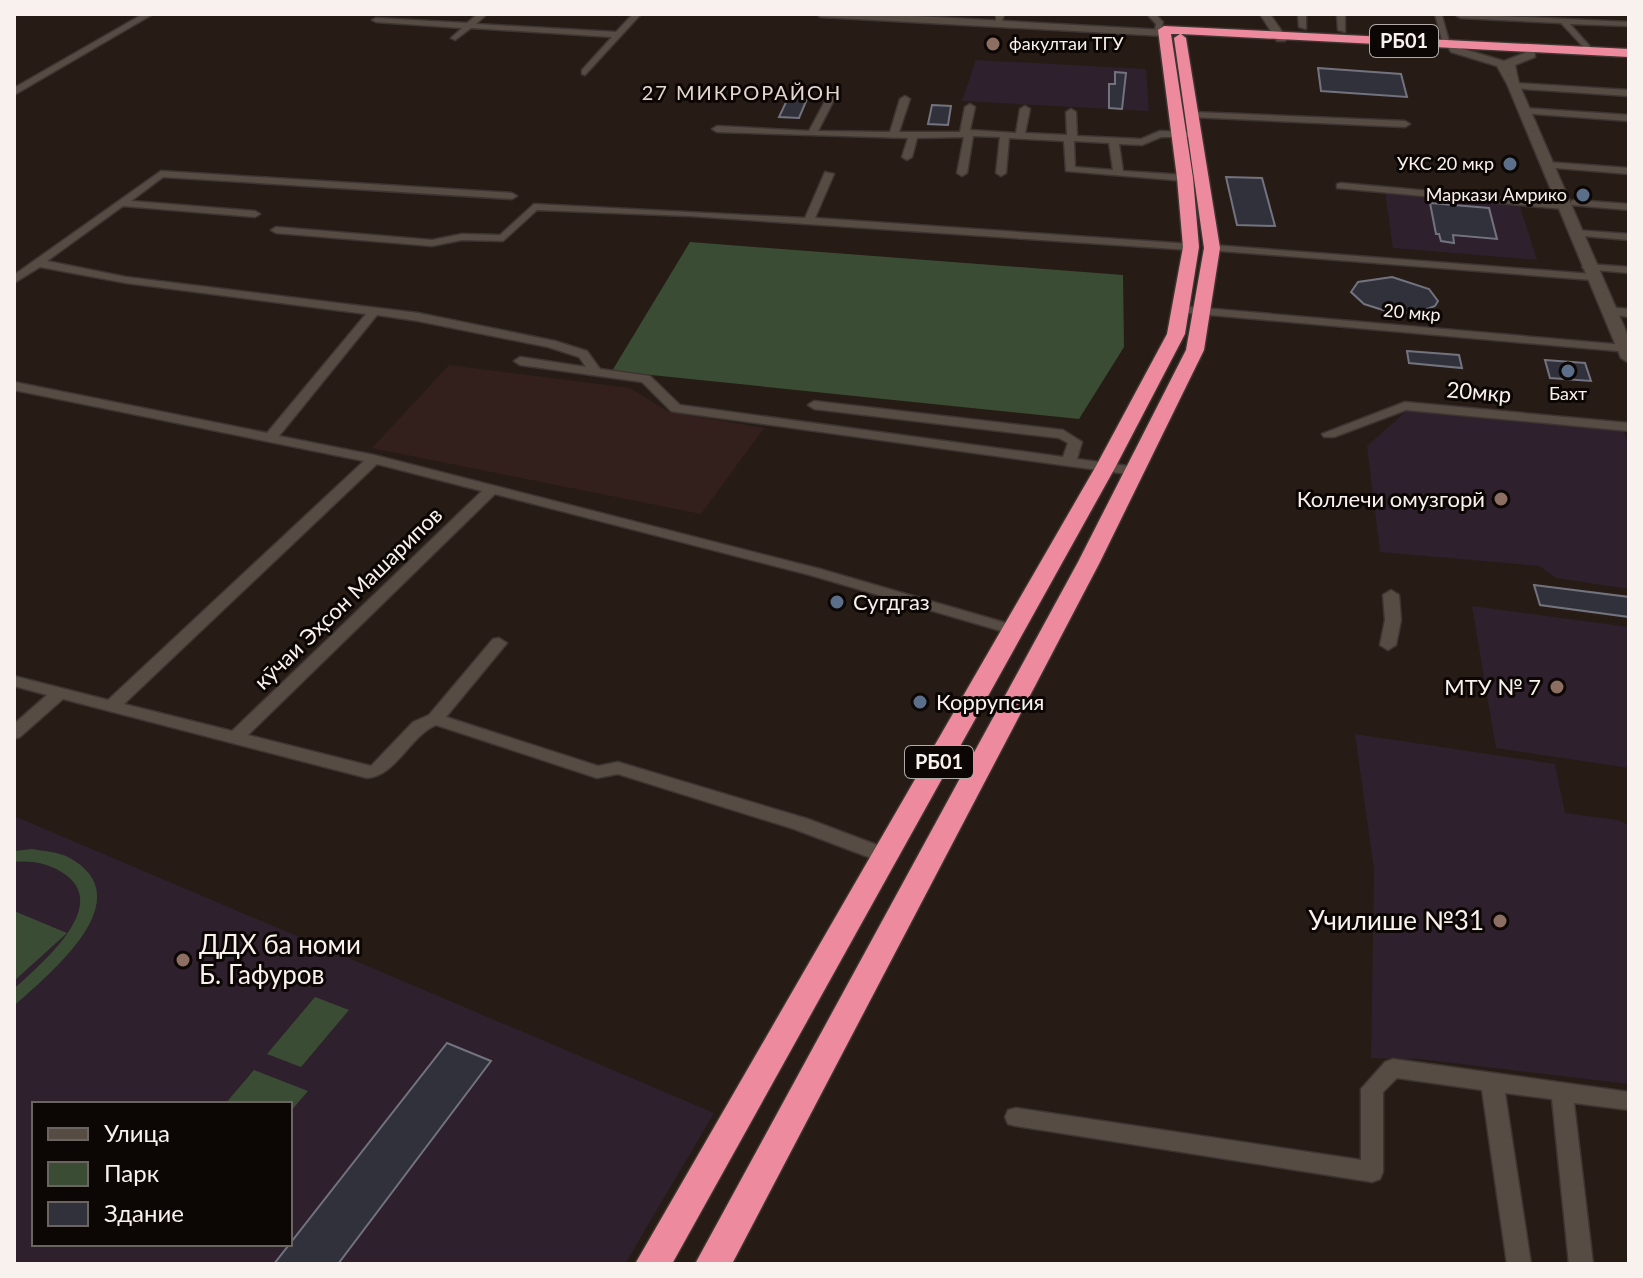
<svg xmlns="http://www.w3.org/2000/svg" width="1643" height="1278" viewBox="0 0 1643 1278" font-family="Lato,sans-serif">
<rect width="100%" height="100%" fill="#261c15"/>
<polygon fill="#33201d" points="449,365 630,388 669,412 764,428 701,514 372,448"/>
<g fill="#2e202c" fill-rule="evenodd">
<polygon points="976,60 1146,69 1149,111 962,101"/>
<polygon points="1385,192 1519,203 1537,260 1393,248"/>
<polygon points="1410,408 1623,430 1629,446 1629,589 1556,578 1539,566 1380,552 1367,446"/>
<polygon points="1472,606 1629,627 1629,768 1496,748"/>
<polygon points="1355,734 1555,764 1565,813 1617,820 1629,825 1629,1084 1419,1059 1371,1058 1374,870"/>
<path d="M14,816l700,297 -89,151h-611zM34,1104h256v140h-256z"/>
</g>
<g fill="#3b4c34">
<polygon points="690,242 1123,275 1124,347 1079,419 612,371"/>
<path d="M32,849c11,2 26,3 36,8 77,41 -19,117 -54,149v-17c23,-22 97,-81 52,-114 -15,-11 -33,-15 -52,-13v-11z"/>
<polygon points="14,911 67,933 14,981"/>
<polygon points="315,997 349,1010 301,1067 267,1054"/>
<polygon points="254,1070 308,1091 290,1112 290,1104 225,1104"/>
</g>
<g fill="#31313c" stroke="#73737f" stroke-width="2">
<polygon points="1318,68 1401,74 1407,97 1321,91"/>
<polygon points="1115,72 1126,73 1122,109 1109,108 1109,84 1115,84"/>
<polygon points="788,98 807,99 799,118 779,117"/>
<polygon points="932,105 951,106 948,125 928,124"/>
<polygon points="1226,177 1262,178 1275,226 1237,225"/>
<polygon points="1430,203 1489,208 1497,239 1453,235 1454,243 1441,241 1439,234 1436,234"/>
<polygon points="1392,277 1429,289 1438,301 1435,306 1417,313 1389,312 1364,304 1351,292 1358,282"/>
<polygon points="1407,351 1459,355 1462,368 1409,363"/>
<polygon points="1545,360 1585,363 1591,381 1550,378"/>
<polygon points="1534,585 1629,597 1629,617 1540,605"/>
<polygon points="447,1043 491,1061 338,1264 274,1264"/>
</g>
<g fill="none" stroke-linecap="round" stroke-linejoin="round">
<g stroke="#3e3532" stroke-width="3">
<g id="street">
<polygon points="143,14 153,14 14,95 14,88"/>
<polygon points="478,14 487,14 476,24 616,32 633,14 641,14 585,75 582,74 582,70 612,37 471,28 455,40 451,38 462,28 376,22 372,20 376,18 467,23"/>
<polygon points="996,14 1004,14 1002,22 996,22"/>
<polygon points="1147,14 1155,14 1163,22 1161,31 1155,31 1156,24"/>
<polygon points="1298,14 1306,14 1306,29 1299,27"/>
<polygon points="1337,14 1345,14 1345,32 1338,30"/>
<polygon points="1435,14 1442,16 1450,45 1443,43"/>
<polygon points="1459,14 1629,22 1629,26 1570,24 1594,51 1590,54 1561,23 1461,18 1457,16"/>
<polygon points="1514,83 1629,90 1629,96 1511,88 1510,86"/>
<path d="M829,94l7,2 -18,35 72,1 10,-33 5,-3 5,3 -11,33h61l5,-25 5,-3 5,3 -5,23 46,3 4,-24 5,-3 5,3 -5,24 42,2 -1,-23 5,-3 5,3 1,24 64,3 19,-8 31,1 5,3 -2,2h-33l-19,8 -23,-1 4,27 62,4 5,3 -5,3 -119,-10 -2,-30 -55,-3 -3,35 -5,3 -5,-3 4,-36 -27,-1 -6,37 -5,3 -5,-3 7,-36 -47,1 -5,19 -5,3 -5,-3 6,-19 -191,-6 -5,-3 5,-3 92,5zM1074,141l35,2 4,27 -38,-3z"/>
<polygon points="1524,108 1629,115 1629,121 1521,113 1521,109"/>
<polygon points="1193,112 1405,121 1410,124 1405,127 1190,117 1188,115"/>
<polygon points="1547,162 1629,168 1629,174 1544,167 1542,165"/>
<path d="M161,171l351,22 5,3 -5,3 -349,-22 -32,24 124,10 5,3 -5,3 -132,-11 -76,55 79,16 292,36 137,28 32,10 13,18 50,7 30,29 383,52 5,-14 -9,-5 -245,-29 -6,-4 6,-4 249,29 19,12 -5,17 58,8 7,4 -7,4 -459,-63 -5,-1 -29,-29 -122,-17 -6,-4 6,-4 66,10 -7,-10 -31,-10 -130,-26 -41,-6 -98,121 95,19 446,114 200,58 2,3 -8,5 -6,-2 -198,-58 -315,-81 -247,241 123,31 42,-44 16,-7 64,-76 6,-1 8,5 -61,74 152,49 20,-4 190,57 85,32 2,5 -2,5h-14l-85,-32 -176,-55 -21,4 -161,-53c-27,12 -39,50 -69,53l-304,-79 -43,38 -6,2v-15l33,-29 -33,-9v-10l94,24 256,-239 -350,-71v-8l253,51 99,-119 -240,-31 -86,-16 -26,16v-8zM377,464l105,27 -250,240 -108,-27z"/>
<polygon points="825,172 834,174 815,218 1191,244 1196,247 1191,250 689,216 537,210 503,241 462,240 432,246 276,233 271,230 276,227 432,240 462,234 500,235 534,204 805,218"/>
<polygon points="1341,183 1563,203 1568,206 1563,209 1337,188 1337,184"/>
<polygon points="1575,200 1629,204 1629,210 1571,205 1571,201"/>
<polygon points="1575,230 1629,234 1629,240 1571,235 1571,231"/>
<polygon points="1212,245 1592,274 1598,277 1592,280 1208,250 1208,246"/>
<polygon points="1588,264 1629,267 1629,273 1584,269 1582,267"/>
<polygon points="1180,306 1625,345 1629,346 1629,352 1176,312 1174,310"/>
<polygon points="1607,307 1629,309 1629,317 1603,313 1603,309"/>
<polygon points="1405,402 1629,423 1629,431 1406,410 1334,437 1324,437 1322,434"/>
<polygon points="1391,590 1399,595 1401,620 1396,645 1388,650 1380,645 1385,620 1383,595"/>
<polygon points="1393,1059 1629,1092 1629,1110 1574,1103 1593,1264 1569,1264 1552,1099 1505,1093 1531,1264 1507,1264 1482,1090 1397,1078 1383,1092 1383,1172 1380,1179 1372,1182 1016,1126 1008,1124 1005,1117 1008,1110 1016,1108 1361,1160 1361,1089 1385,1062"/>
</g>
</g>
<g stroke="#3e3532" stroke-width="3">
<g id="secondary">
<polygon points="816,14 880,14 1164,30 1170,33 1164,36 821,17"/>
<polygon points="1260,14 1270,14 1287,39 1285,41 1277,41"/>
<polygon points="1452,40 1460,48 1504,61 1525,53 1524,46 1534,48 1535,57 1515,65 1519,84 1629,338 1629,363 1621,358 1507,84 1497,66 1451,52 1446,43"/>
</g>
</g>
<g stroke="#3e3532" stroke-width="3">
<polygon id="highway" points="1164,26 1629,49 1629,57 1181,34 1186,38 1220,248 1204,350 1100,562 732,1264 695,1264 1078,562 1186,350 1204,248 1174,38 1180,34 1171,34 1193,178 1199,247 1185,334 1116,466 672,1264 635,1264 1096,466 1167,334 1183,247 1177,178 1158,30"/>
</g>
<use href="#street" fill="#574c44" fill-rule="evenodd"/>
<use href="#secondary" fill="#574c44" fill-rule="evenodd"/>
<use href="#highway" fill="#ee8a9e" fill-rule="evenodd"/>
</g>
<g fill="#8d6e63" stroke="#0c0705" stroke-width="3">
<circle cx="993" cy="44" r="8"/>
<circle cx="1501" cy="499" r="8"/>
<circle cx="1557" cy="687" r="8"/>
<circle cx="1500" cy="921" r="8"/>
<circle cx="183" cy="960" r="8"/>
</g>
<g fill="#5c6f8a" stroke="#0c0705" stroke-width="3">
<circle cx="1510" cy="164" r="8"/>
<circle cx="1583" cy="195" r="8"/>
<circle cx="1568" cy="371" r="8"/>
<circle cx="837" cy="602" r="8"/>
<circle cx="920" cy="702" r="8"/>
</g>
<g text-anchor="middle" stroke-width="6" stroke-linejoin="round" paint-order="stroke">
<g font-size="18" fill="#f9f1ed" stroke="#0c0705" text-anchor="end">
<text x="1009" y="50" text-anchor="start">факултаи ТГУ</text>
<text x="1494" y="170">УКС 20 мкр</text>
<text x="1567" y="201">Маркази Амрико</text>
<text x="1568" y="400" text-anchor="middle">Бахт</text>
</g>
<g font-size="18" fill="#f9f1ed" stroke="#0c0705">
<text transform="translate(1412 313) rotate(5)" y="6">20 мкр</text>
</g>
<g fill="#0c0705" stroke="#b2aba7" stroke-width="2">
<rect x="1370" y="25" width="68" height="32" rx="6"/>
<rect x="905" y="746" width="68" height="32" rx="6"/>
</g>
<g font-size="20" font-weight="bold" fill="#f9f1ed">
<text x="1404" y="48">РБ01</text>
<text x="939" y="769">РБ01</text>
</g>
<g font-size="20" letter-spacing="2" fill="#e5d7ce" stroke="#0c0705">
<text x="742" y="100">27 МИКРОРАЙОН</text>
</g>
<g font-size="22" fill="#f9f1ed" stroke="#0c0705">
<text transform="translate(1479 392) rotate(5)" y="8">20мкр</text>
<text transform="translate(348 598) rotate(-44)" y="8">кӯчаи Эҳсон Машарипов</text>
</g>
<g font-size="22" fill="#f9f1ed" stroke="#0c0705" text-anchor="end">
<text x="1485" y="507">Коллечи омузгорй</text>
<text x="853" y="610" text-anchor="start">Сугдгаз</text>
<text x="1541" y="695">МТУ № 7</text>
<text x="936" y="710" text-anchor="start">Коррупсия</text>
</g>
<g font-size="26" fill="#f9f1ed" stroke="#0c0705" text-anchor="end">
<text x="1484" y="930">Училише №31</text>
<text x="199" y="954" text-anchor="start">ДДХ ба номи<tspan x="199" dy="30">Б. Гафуров</tspan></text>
</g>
</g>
<rect width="1643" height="1278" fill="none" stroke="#f9f1ed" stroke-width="32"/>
<rect x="32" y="1102" width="260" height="144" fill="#0c0705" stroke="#6b6562" stroke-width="2"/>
<rect x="48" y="1128" width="40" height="12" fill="#574c44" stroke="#6b6562" stroke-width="2"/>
<text x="104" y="1142" font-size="24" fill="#f9f1ed">Улица</text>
<rect x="48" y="1162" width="40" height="24" fill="#3b4c34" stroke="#6b6562" stroke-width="2"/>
<text x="104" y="1182" font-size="24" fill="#f9f1ed">Парк</text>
<rect x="48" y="1202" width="40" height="24" fill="#31313c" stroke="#6b6562" stroke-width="2"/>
<text x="104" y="1222" font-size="24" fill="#f9f1ed">Здание</text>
</svg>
